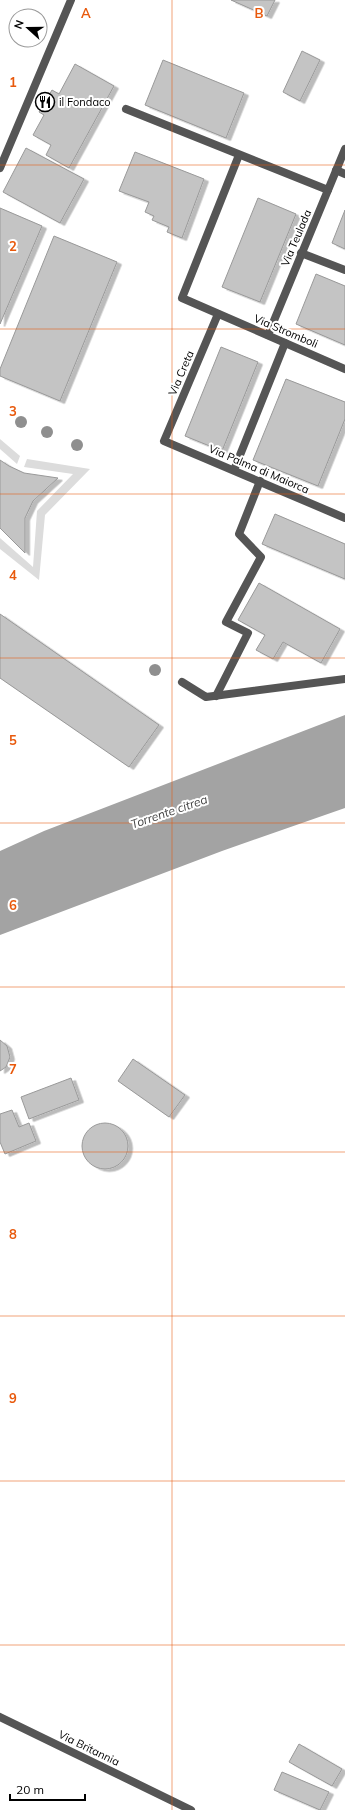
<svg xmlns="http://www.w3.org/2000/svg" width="345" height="1810" viewBox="0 0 345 1810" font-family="Mulish,sans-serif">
<defs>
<filter id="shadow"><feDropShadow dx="4.5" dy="2.5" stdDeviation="0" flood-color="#0004"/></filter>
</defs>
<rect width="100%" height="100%" fill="#fff"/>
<g fill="#dcdcdc">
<polygon points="0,439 20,456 17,464 0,449"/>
<polygon points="27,459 90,469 45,515 39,580 0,549 0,538 33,567 37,511 73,474 24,467"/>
</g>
<polygon fill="#a3a3a3" points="345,715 345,808 222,851 0,935 0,851 44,831"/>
<g fill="#c4c4c4" stroke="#999" filter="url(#shadow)">
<polygon points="231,0 275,0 267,16"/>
<polygon points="302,51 320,60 300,101 283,92"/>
<polygon points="163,60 244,93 226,138 145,105"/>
<polygon points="75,64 114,86 69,168 46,155 51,145 33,135 44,115 39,112 52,90 59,94"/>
<polygon points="26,148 84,179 60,223 3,192"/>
<polygon points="135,152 204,179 182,238 167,232 169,227 152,220 154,216 145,212 149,202 119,191"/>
<polygon points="258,198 296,214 260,302 222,287"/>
<polygon points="0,208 42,226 0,324"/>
<polygon points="345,210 345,249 332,243"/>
<polygon points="54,236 117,262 60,401 0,376 0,369"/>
<polygon points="316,274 345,286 345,345 296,324"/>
<polygon points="221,347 258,362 222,451 185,436"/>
<polygon points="286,379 345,402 345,419 318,486 253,460"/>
<polygon points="0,460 9,466 24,473 58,478 33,501 25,518 25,553 0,528"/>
<polygon points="275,514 345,544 345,579 262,544"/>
<polygon points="259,583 340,629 321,663 283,642 273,659 256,650 265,635 238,620"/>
<polygon points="0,614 159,725 129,767 0,678"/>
<polygon points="0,1040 7,1046 10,1057 6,1067 0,1071"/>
<polygon points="133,1059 185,1095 169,1117 118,1081"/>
<polygon points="71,1078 79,1100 29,1119 21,1097"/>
<polygon points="12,1110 19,1127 29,1123 36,1141 5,1154 0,1142 0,1114"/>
<circle cx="105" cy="1146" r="23"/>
<polygon points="299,1744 342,1769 332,1786 289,1762"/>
<polygon points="282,1772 329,1792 320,1810 274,1790"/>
</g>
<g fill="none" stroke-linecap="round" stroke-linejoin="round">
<g stroke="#555" stroke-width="8">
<polyline points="126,109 328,190"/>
<polyline points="239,155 182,298 345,369"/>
<polyline points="0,168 71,0"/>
<polyline points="336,170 345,174"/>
<polyline points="301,253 345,270"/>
<polyline points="218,314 164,441 345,518"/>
<polyline points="268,335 345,149"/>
<polyline points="234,470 285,343"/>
<polyline points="182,682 206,697 345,679"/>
<polyline points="216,696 248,633 226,622 261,557 239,534 260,481"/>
<polyline points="0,1717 191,1810"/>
</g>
</g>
<g fill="#8f8f8f">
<circle cx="21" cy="422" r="6"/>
<circle cx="47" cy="432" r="6"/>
<circle cx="77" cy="445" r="6"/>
<circle cx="155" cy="670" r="6"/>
</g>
<path fill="none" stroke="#e8590c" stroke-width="1" stroke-opacity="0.55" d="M172,0v1810M0,165h345M0,329h345M0,494h345M0,658h345M0,823h345M0,987h345M0,1152h345M0,1316h345M0,1481h345M0,1645h345"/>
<defs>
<g id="restaurant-ring" transform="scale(1)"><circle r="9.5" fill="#fff" stroke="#000" stroke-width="1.5"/><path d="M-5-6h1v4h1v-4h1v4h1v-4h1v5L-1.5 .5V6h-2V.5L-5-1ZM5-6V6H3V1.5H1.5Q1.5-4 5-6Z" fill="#000"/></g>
</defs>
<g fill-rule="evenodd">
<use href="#restaurant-ring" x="45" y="102"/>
</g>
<g text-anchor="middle" stroke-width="4" stroke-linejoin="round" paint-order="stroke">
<g font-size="11" fill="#000" stroke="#fff" text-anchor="start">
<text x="59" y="106">il Fondaco</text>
</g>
<g font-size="11" fill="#000" stroke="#fff">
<text transform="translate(296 238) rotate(-67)" y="4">Via Teulada</text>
<text transform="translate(286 331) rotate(23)" y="4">Via Stromboli</text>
<text transform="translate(181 373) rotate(-67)" y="4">Via Creta</text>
<text transform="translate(259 469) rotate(23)" y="4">Via Palma di Maiorca</text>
<text transform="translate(89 1748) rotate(26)" y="4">Via Britannia</text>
</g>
<g font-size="12" font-style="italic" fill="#444" stroke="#fff">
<text transform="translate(169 812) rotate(-19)" y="4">Torrente citrea</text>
</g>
</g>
<g font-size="13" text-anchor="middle" font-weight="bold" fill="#e8590c" stroke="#fff" stroke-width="4" stroke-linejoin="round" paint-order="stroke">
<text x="86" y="18">A</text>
<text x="259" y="18">B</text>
<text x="13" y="87">1</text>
<text x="13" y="251">2</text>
<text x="13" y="416">3</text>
<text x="13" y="580">4</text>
<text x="13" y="745">5</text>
<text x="13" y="910">6</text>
<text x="13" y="1074">7</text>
<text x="13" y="1239">8</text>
<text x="13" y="1403">9</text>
</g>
<g transform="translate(28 28) rotate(291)"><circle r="19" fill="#ffffff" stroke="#999999"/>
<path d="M0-3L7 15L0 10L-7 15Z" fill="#000000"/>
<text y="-6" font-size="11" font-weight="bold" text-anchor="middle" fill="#000000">N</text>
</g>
<path d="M10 1794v6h75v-6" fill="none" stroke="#000000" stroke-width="2"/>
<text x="16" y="1794" font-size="12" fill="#000000" stroke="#ffffff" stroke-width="3" paint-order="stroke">20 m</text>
</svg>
